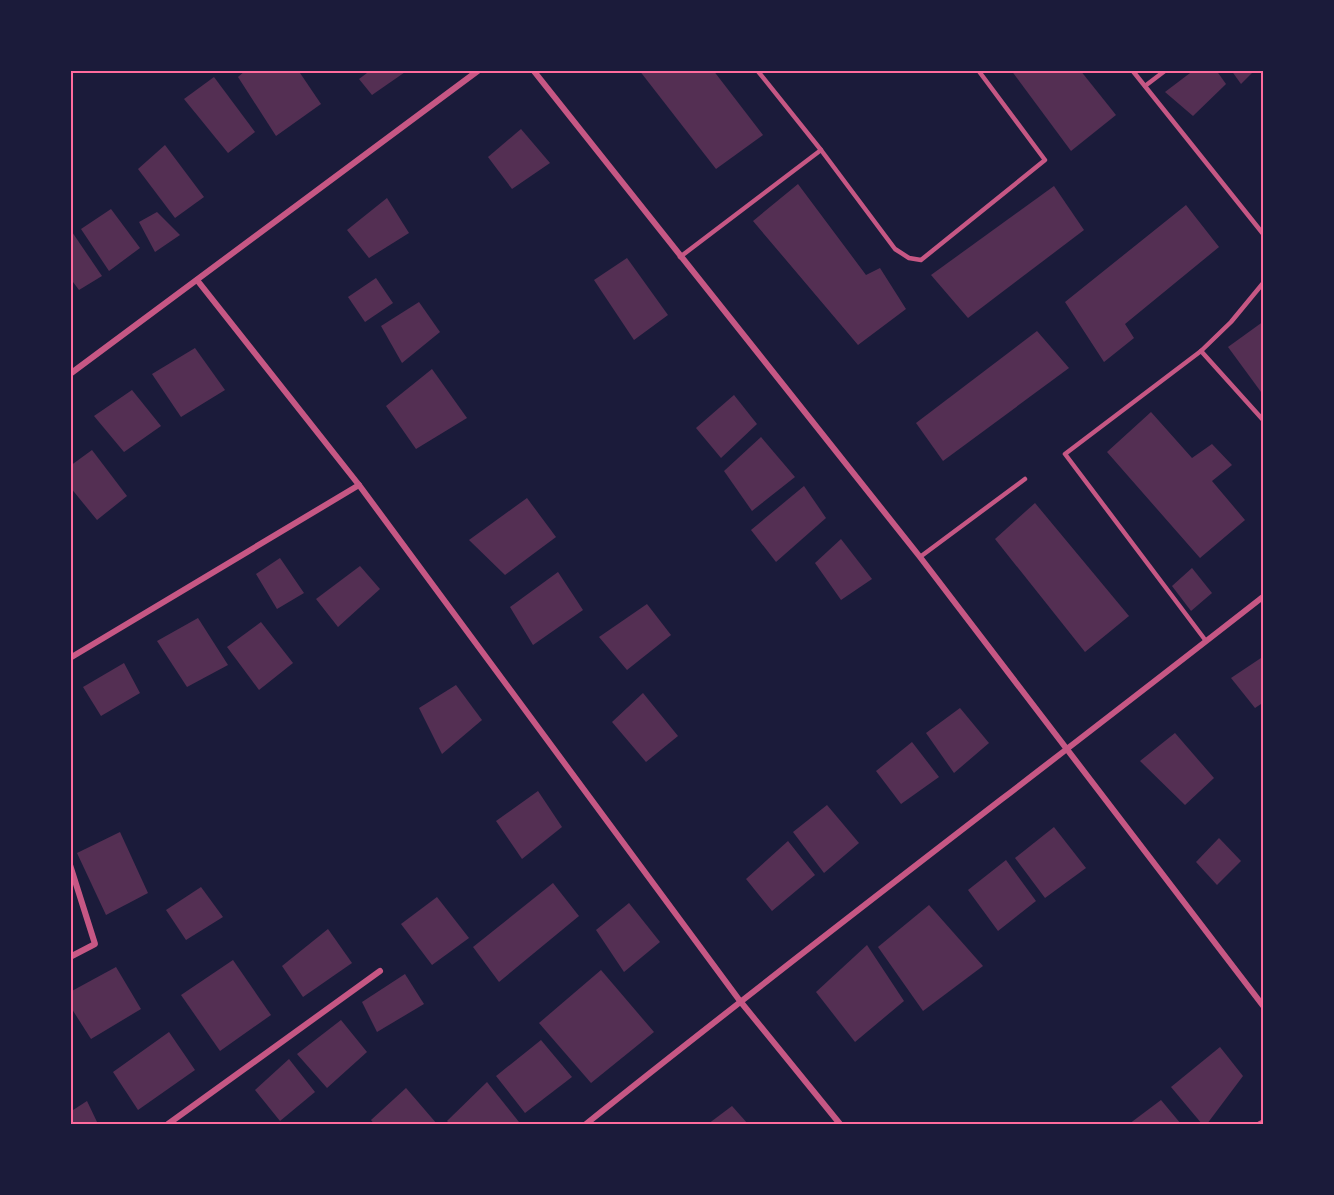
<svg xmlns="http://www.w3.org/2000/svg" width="1334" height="1195" viewBox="0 0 1334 1195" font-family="Literata,serif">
<rect width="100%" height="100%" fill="#1b1b3a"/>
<g fill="#542f53">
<polygon points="246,70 298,70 321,104 276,136 238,77"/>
<polygon points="371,70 408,70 372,95 359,79"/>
<polygon points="639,70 713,70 763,135 716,169"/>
<polygon points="1011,70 1080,70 1116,115 1071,151"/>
<polygon points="1194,70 1216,70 1226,84 1193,116 1165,92"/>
<polygon points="1231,70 1255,70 1241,84"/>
<polygon points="214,77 255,132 228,153 184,99"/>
<polygon points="521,129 550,163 512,189 488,157"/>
<polygon points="165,145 204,197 175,218 138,169"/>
<polygon points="798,184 866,275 880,268 906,309 858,345 753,221"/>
<polygon points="1054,186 1084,230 968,318 931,275"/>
<polygon points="387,198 409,233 369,258 347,230"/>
<polygon points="1186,205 1219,247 1125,324 1134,338 1104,362 1065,302"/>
<polygon points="111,209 140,248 109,271 81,229"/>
<polygon points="157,212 180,235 155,252 139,222"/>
<polygon points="70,229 102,276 79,290 70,278"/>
<polygon points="627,258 668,315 634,340 594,280"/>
<polygon points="376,278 393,303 365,322 348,297"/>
<polygon points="419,302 440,332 402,363 381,326"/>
<polygon points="1264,321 1264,396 1228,347"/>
<polygon points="1037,331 1069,368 943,461 916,423"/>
<polygon points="195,348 225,390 181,417 152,374"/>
<polygon points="432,369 467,418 416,449 386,406"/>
<polygon points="132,390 161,426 124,452 94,416"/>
<polygon points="734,395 757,424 721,458 696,428"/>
<polygon points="1151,412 1192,458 1212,444 1232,465 1212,481 1245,520 1200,558 1107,452"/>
<polygon points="761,437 795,477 752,511 724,471"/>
<polygon points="92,450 127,496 97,520 70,487 70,466"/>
<polygon points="804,486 826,518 776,562 751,530"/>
<polygon points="527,498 556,537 505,575 469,540"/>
<polygon points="1035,503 1129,616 1085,652 995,539"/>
<polygon points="841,539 872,579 841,600 815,563"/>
<polygon points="280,558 304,593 277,609 256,574"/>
<polygon points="360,566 380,589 338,627 316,599"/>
<polygon points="1192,568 1212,593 1191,611 1172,586"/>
<polygon points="558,572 583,610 533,645 510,607"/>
<polygon points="647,604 671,635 627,670 599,637"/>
<polygon points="198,618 228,665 187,687 157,641"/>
<polygon points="261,622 293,663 259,690 227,647"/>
<polygon points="1264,656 1264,702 1255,708 1231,678"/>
<polygon points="124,663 140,693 101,716 83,687"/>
<polygon points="456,685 482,720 442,754 419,708"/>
<polygon points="643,693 678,736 646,762 612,722"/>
<polygon points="960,708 989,743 954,773 926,733"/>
<polygon points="1175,733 1214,778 1185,805 1140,761"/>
<polygon points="912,742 939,777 901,804 876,771"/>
<polygon points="538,791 562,827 522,859 496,821"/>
<polygon points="827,805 859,843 824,873 793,832"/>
<polygon points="1054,827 1086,868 1045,898 1015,858"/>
<polygon points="120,832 148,893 106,915 77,853"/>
<polygon points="1219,838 1241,861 1217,885 1196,862"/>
<polygon points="788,841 815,875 772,911 746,879"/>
<polygon points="1006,860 1036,901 998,931 968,890"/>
<polygon points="553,883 579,916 499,982 473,947"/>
<polygon points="201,887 223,917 186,940 166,910"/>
<polygon points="437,897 469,938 432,965 401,924"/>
<polygon points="629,903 660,942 624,972 596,930"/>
<polygon points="929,905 983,966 923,1011 878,947"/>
<polygon points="328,929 352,963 303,997 282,966"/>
<polygon points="867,945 904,1001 855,1042 816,992"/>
<polygon points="233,960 271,1015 220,1051 181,995"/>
<polygon points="116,967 141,1009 91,1039 70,1006 70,992"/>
<polygon points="601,970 654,1032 591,1083 539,1023"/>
<polygon points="405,974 424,1004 377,1032 362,1002"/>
<polygon points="341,1020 367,1052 327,1088 297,1054"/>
<polygon points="169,1032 195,1070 138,1110 113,1072"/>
<polygon points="541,1040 572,1077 525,1113 496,1076"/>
<polygon points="1220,1047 1243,1076 1207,1124 1202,1124 1171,1087"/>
<polygon points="289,1059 315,1092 280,1121 255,1090"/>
<polygon points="487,1082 519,1122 515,1124 450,1124 447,1121"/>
<polygon points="406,1088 437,1124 374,1124 371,1120"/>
<polygon points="1161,1100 1181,1124 1129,1124"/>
<polygon points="87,1101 98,1124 70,1124 70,1112"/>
<polygon points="732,1106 748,1124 708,1124"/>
</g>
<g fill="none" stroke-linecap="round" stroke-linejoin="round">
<g stroke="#c65784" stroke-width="4.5">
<polyline points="757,70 821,150 895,249 909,258 921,260 1045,160 978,70"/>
<polyline points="1132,70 1264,235"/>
<polyline points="1145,86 1166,70"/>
<polyline points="680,257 821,150"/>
<polyline points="1201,351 1264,421"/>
<polyline points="920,557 1025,479"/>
<polyline points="1206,641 1065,454 1201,351 1231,322 1264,282"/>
</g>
<g stroke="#c65784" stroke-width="6">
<polyline points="533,70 920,557 1264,1007"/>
<polyline points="197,280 359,485 740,1001 840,1124"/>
<polyline points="70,374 479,70"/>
<polyline points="70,658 359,485"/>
<polyline points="70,865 95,944 70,957"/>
<polyline points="168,1124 380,971"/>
<path d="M586,1124c223,-179 452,-351 678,-528"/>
<polyline points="1260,1124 1264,1122"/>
</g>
</g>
<rect width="1334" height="1195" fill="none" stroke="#1b1b3a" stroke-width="144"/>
<rect x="72" y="72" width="1190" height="1051" fill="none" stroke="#ff6b9d" stroke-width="2"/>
</svg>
